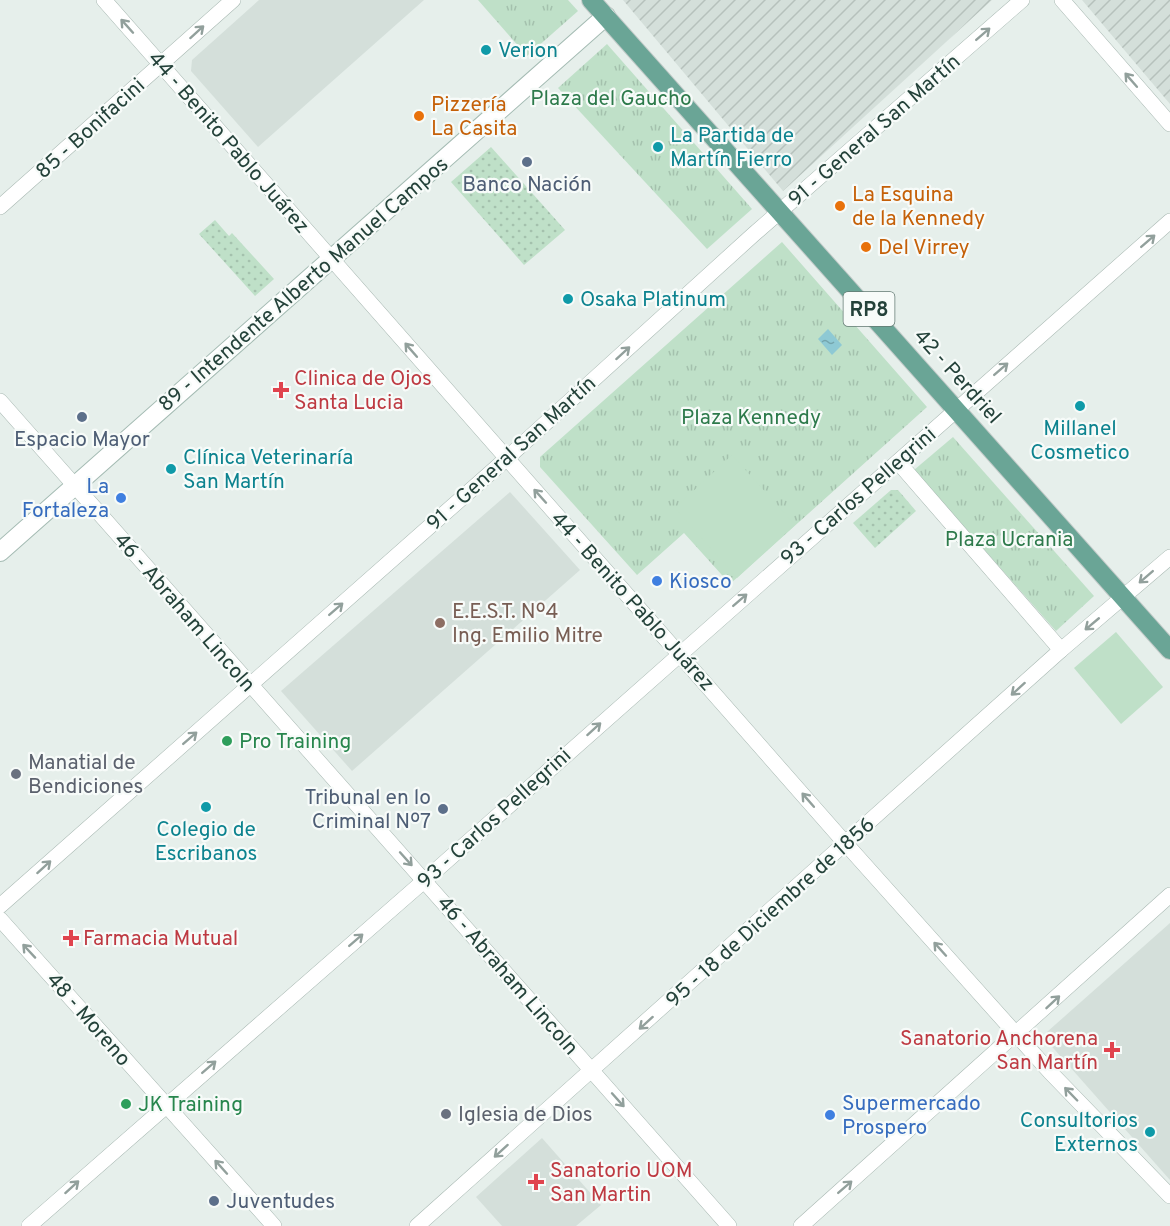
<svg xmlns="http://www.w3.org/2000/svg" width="1170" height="1226" viewBox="0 0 1170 1226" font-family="Overpass,sans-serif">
<defs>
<pattern id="industrial-furrows" width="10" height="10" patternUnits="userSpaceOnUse" patternTransform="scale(1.5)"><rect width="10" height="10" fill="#d4dfda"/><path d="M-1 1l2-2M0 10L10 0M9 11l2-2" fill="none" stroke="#b6c1bc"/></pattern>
<pattern id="grass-dots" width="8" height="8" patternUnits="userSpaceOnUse" patternTransform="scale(1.5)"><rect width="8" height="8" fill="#bfe0c8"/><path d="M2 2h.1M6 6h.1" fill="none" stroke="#a4c1ad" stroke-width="1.8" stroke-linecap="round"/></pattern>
<pattern id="park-tufts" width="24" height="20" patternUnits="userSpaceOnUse" patternTransform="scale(1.5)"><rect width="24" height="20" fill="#bfe0c8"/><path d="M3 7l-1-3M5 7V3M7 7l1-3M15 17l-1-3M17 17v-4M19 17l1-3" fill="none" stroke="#a4c1ad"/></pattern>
<pattern id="water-ripples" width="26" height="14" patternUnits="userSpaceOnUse" patternTransform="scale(1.5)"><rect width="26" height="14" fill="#8ec9d4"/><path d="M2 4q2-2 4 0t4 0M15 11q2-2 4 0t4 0" fill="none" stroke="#74a5ad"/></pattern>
</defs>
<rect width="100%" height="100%" fill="#e6efeb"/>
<g fill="#d4dfda">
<polygon points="259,0 424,0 258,147 191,71 192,60"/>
<polygon points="510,492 580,570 352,771 281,691"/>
<polygon points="1170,923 1170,1180 1047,1041 1047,1032"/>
<polygon points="542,1138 601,1205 576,1226 502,1226 476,1197"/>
</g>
<g fill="url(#industrial-furrows)">
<polygon points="623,0 992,0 783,191"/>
<polygon points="1082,0 1170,0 1170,104"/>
</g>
<g fill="url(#grass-dots)">
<polygon points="491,147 565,230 524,265 451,182"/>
<polygon points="215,220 229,236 232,233 274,279 255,296 199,234"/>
<polygon points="891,490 898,490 916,511 875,548 853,523"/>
</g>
<g fill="url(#park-tufts)">
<polygon points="478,0 568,0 578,11 527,56"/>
<polygon points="607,44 752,209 707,249 558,88"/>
<polygon points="782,242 927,407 730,584 684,533 637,575 540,467 540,457"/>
<polygon points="953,437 1094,596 1056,631 914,470"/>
</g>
<g fill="#bfe0c8">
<polygon points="732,455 795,525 737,578 675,508"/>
<polygon points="1116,632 1163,687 1121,724 1074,668"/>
</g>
<polygon fill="url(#water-ripples)" points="828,329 842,345 832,355 818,339"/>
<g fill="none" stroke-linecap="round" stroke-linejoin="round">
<g stroke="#a8b8b2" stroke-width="16">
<g id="street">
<polyline points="104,0 846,844 1050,1072 1170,1196"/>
<polyline points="1062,0 1170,124"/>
<polyline points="0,207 233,0"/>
<polyline points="0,401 729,1226"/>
<polyline points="898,462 1061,650"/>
<polyline points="0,906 506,459 754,234 1022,0"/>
<polyline points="0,919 274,1226"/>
<polyline points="29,1226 425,880 1170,221"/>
<polyline points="417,1226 1061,650 1170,557"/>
<polyline points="801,1226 1170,895"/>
</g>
</g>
<g stroke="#a4bbb3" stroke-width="20">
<polyline id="secondary" points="0,552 606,16"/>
</g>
<g stroke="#c2cac8" stroke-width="20">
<polyline id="primary" points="591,0 1170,650"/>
</g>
<use href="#street" stroke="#fff" stroke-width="15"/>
<use href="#secondary" stroke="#fff" stroke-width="18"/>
<use href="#primary" stroke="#6aa596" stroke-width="18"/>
</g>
<defs><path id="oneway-shaft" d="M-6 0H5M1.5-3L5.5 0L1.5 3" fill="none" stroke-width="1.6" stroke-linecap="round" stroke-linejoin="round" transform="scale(1.5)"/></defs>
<g stroke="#92a09c">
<use href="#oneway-shaft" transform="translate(127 26) rotate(-132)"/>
<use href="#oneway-shaft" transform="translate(197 32) rotate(-42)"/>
<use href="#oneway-shaft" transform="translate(983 34) rotate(-41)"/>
<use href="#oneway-shaft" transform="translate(1131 80) rotate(-131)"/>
<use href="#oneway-shaft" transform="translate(1148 241) rotate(-41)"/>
<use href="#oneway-shaft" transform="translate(411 350) rotate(-131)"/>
<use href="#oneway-shaft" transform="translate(623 353) rotate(-42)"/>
<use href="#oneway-shaft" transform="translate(1001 369) rotate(-41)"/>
<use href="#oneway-shaft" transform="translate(540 496) rotate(-132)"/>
<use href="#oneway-shaft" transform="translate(1146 577) rotate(139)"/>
<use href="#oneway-shaft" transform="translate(740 600) rotate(-41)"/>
<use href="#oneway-shaft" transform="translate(336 609) rotate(-41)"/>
<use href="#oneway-shaft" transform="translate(1092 624) rotate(140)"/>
<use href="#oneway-shaft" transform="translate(1018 689) rotate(138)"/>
<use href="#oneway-shaft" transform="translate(594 729) rotate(-42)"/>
<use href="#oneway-shaft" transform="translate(190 738) rotate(-41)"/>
<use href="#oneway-shaft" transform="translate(808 800) rotate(-131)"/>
<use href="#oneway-shaft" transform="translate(406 859) rotate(48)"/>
<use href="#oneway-shaft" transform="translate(44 867) rotate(-42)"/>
<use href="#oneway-shaft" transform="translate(356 940) rotate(-41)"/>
<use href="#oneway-shaft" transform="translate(940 949) rotate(-132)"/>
<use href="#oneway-shaft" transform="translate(29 951) rotate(-133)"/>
<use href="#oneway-shaft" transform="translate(1053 1002) rotate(-43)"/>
<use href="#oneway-shaft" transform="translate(646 1023) rotate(138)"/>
<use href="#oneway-shaft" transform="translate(209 1067) rotate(-41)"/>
<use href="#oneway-shaft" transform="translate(1071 1094) rotate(-134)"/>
<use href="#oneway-shaft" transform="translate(618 1100) rotate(48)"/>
<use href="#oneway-shaft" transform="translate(501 1151) rotate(138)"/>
<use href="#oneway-shaft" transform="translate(221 1167) rotate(-132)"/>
<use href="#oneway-shaft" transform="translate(72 1187) rotate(-42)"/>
<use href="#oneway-shaft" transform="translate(845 1187) rotate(-41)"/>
</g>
<g fill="#0f9aa8" stroke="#f7fbf9" stroke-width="2">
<circle cx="486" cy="50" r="6"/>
<circle cx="658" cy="147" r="6"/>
<circle cx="568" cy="299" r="6"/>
<circle cx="1080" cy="406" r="6"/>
<circle cx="171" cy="469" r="6"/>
<circle cx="206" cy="807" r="6"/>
<circle cx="1150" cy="1132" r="6"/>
</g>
<g fill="#e8710a" stroke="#f7fbf9" stroke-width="2">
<circle cx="419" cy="116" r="6"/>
<circle cx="840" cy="206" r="6"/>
<circle cx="866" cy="247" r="6"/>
</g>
<g fill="#5c6f8a" stroke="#f7fbf9" stroke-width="2">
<circle cx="527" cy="162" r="6"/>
<circle cx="82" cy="417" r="6"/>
<circle cx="443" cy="809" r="6"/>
<circle cx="214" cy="1201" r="6"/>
</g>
<g fill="#e0444e" stroke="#f7fbf9" stroke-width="2">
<path d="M278 381h6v6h6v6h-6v6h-6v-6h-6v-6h6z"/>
<path d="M68 929h6v6h6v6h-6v6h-6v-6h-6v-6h6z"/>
<path d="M1109 1041h6v6h6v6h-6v6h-6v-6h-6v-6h6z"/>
<path d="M533 1173h6v6h6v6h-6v6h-6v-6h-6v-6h6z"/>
</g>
<g fill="#3f7fe0" stroke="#f7fbf9" stroke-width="2">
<circle cx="121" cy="498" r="6"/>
<circle cx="657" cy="581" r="6"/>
<circle cx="830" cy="1115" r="6"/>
</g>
<circle fill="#8d6e63" stroke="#f7fbf9" stroke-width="2" cx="440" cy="623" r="6"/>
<g fill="#2e9e5b" stroke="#f7fbf9" stroke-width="2">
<circle cx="227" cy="741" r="6"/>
<circle cx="126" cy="1104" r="6"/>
</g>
<g fill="#6b7280" stroke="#f7fbf9" stroke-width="2">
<circle cx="16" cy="774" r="6"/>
<circle cx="446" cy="1114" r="6"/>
</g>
<g text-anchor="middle" stroke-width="4.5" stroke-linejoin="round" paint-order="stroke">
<rect fill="#f7fbf9" stroke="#637a73" stroke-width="1.5" x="843.5" y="292" width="51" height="34" rx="4.5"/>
<g font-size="20" font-weight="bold" fill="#24423a">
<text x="869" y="316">RP8</text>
</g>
<g font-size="21" fill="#0d838f" stroke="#f7fbf9" text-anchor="start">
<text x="498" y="57">Verion</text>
<text x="670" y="142">La Partida de<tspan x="670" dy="24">Martín Fierro</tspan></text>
<text x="580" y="306">Osaka Platinum</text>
<text x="1080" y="435" text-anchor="middle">Millanel<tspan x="1080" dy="24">Cosmetico</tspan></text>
<text x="183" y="464">Clínica Veterinaría<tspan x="183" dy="24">San Martín</tspan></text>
<text x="206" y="836" text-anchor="middle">Colegio de<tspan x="206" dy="24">Escribanos</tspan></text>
<text x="1138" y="1127" text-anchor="end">Consultorios<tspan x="1138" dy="24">Externos</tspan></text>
</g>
<g font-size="21" fill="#2d7a4b" stroke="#f7fbf9">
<text x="611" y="105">Plaza del Gaucho</text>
<text x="751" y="424">Plaza Kennedy</text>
<text x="1009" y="546">Plaza Ucrania</text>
</g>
<g font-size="21" fill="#c56008" stroke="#f7fbf9" text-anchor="start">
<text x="431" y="111">Pizzería<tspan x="431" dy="24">La Casita</tspan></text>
<text x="852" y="201">La Esquina<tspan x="852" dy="24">de la Kennedy</tspan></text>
<text x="878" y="254">Del Virrey</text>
</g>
<g font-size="21" fill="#24423a" stroke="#f7fbf9">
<text transform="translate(90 128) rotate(-42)" y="7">85 - Bonifacini</text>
<text transform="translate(874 130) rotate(-41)" y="7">91 - General San Martín</text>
<text transform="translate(229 142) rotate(49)" y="7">44 - Benito Pablo Juárez</text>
<text transform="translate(303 284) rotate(-41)" y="7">89 - Intendente Alberto Manuel Campos</text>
<text transform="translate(958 376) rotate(48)" y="7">42 - Perdriel</text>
<text transform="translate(511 453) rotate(-42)" y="7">91 - General San Martín</text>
<text transform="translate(858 496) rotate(-41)" y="7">93 - Carlos Pellegrini</text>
<text transform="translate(633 601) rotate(48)" y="7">44 - Benito Pablo Juárez</text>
<text transform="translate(185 612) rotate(49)" y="7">46 - Abraham Lincoln</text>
<text transform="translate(494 818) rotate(-42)" y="7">93 - Carlos Pellegrini</text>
<text transform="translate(770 912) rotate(-42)" y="7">95 - 18 de Diciembre de 1856</text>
<text transform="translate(508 975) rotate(49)" y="7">46 - Abraham Lincoln</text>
<text transform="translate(89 1019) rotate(49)" y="7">48 - Moreno</text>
</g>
<g font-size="21" fill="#4e5e75" stroke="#f7fbf9">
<text x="527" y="191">Banco Nación</text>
<text x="82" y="446">Espacio Mayor</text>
<text x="431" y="804" text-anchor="end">Tribunal en lo<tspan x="431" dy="24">Criminal Nº7</tspan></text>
<text x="226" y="1208" text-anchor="start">Juventudes</text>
</g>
<g font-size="21" fill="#be3a42" stroke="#f7fbf9" text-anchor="start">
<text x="294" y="385">Clinica de Ojos<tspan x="294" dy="24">Santa Lucia</tspan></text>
<text x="83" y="945">Farmacia Mutual</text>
<text x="1098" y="1045" text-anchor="end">Sanatorio Anchorena<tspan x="1098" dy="24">San Martín</tspan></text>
<text x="550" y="1177">Sanatorio UOM<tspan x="550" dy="24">San Martin</tspan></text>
</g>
<g font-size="21" fill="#366cbe" stroke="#f7fbf9" text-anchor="start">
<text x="109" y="493" text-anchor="end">La<tspan x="109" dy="24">Fortaleza</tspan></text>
<text x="669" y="588">Kiosco</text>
<text x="842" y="1110">Supermercado<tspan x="842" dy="24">Prospero</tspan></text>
</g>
<g font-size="21" fill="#785e54" stroke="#f7fbf9" text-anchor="start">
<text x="452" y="618">E.E.S.T. Nº4<tspan x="452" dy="24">Ing. Emilio Mitre</tspan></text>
</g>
<g font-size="21" fill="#27864d" stroke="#f7fbf9" text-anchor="start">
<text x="239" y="748">Pro Training</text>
<text x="138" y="1111">JK Training</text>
</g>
<g font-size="21" fill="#5b616d" stroke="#f7fbf9" text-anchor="start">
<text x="28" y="769">Manatial de<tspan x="28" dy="24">Bendiciones</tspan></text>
<text x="458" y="1121">Iglesia de Dios</text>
</g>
</g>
</svg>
